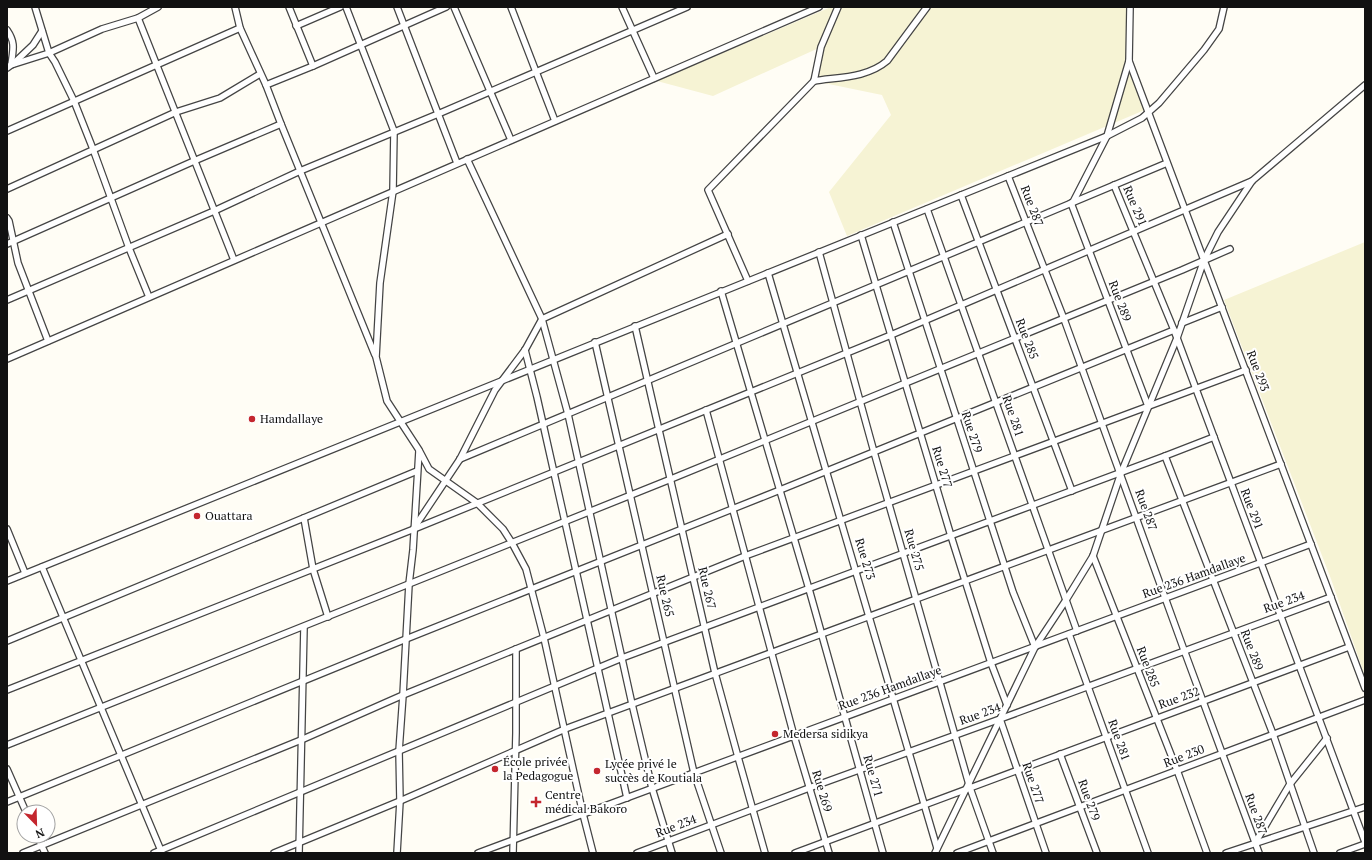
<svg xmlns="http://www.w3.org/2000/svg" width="1372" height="860" viewBox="0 0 1372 860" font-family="'PT Serif',serif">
<rect width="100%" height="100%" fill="#fffdf5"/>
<g fill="#f6f3d4">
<polygon points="831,7 1130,7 1129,61 1147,109 847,236 829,192 891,115 882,95 814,81 821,47 713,96 657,81"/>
<polygon points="1365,242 1365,676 1331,579 1224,300"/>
</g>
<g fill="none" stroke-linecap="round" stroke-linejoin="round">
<g stroke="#444" stroke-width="8">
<g id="street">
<polyline points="35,7 49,53 55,62 74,101 93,149 129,248 149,297"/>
<polyline points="235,7 240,28 266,85 281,124 375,355"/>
<polyline points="289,7 313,66"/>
<polyline points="346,7 394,131 393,191 380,283 376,357 387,401 419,450 429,469 477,503 503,529 512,543 526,569 544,638 583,814 593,853"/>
<polyline points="397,7 457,163"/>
<polyline points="454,7 511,140"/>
<polyline points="511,7 555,121"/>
<polyline points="622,7 654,78"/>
<polyline points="138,18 234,260"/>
<polyline points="296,26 340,7"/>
<path d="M7,30c9,13 6,20 4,35"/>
<polyline points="1129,61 1365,688"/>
<polyline points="13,64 33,45 42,31"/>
<polyline points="7,68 11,65 49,53 102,29 138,18 158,7"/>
<path d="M814,81c25,-4 53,-3 73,-20l40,-54"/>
<polyline points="266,85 313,66 446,7"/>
<polyline points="7,131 240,28"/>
<polyline points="467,159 542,319 568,414 632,704 652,788 672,853"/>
<polyline points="1008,176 1064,319 1184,650 1259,853"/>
<polyline points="1114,185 1174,330 1365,842"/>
<polyline points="7,189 176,112 220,98 260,74"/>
<polyline points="961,195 1072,491"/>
<polyline points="1073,202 1107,136 1129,61 1130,7"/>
<polyline points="1071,203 1148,406"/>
<polyline points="927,209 1077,631"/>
<polyline points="7,218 9,221 18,263 48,341"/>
<polyline points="893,222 1013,592 1035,647"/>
<polyline points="861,235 951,536 991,663 1007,705"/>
<polyline points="7,244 194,161 281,124"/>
<polyline points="819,252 874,452 970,788 993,853"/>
<polyline points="768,273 937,848"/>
<polyline points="748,281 708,190 814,81 821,47 838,7"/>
<polyline points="721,291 809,589 883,853"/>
<polyline points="7,300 214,211 300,171 438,114 687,7"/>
<polyline points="1182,323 1222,307"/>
<polyline points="635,326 715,673 738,757 765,853"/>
<polyline points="595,342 694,773 721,853"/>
<polyline points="525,350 537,397 627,798"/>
<polyline points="7,359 819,7"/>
<polyline points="706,410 794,736 829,853"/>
<polyline points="1165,456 1273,734 1314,853"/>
<polyline points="460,459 1167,163"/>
<polyline points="304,518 313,569 328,617"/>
<polyline points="414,528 460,459 495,390 525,350 542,319 728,234"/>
<polyline points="7,529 25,573"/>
<polyline points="1093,556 1177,770 1207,853"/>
<polyline points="42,567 162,853"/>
<polyline points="7,581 1107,136 1142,118 1159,103 1204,50 1219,29 1224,7"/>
<polyline points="1069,634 1148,853"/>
<polyline points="7,641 417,471"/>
<polyline points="7,690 414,529 891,335 1252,181"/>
<polyline points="1000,719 1046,853"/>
<polyline points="7,745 671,479 1182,270 1230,249"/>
<polyline points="1060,754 1097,853"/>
<polyline points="7,769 26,812"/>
<polyline points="7,802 406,639 780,490 1174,330"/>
<polyline points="37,836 45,853"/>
<polyline points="1255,843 1290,784 1327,738"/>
<polyline points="23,853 301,740 403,695 745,556 1246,370"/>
<polyline points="154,853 622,658 1165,456 1214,437"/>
<polyline points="274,853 400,801 565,729 1281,464"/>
<polyline points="299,853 304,627"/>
<polyline points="397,853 400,801 399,751 403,695 409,584 413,550 419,451"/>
<polyline points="478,853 1311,544"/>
<polyline points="513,853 516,733 516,649"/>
<polyline points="637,853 809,788 1000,719 1331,597"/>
<polyline points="795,853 1349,647"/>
<polyline points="935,853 1035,647 1066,600 1093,556 1121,473 1177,338 1204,260 1218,232 1252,181 1365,85"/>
<polyline points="957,853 1365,700"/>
<polyline points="1226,853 1365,807"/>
<polyline points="1340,853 1365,844"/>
</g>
</g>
<use href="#street" stroke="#fff" stroke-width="5.5"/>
</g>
<g fill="#c4262e" stroke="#fff" stroke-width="1.5">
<circle cx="252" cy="419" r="4"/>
<circle cx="197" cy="516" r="4"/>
<circle cx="775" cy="734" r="4"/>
<circle cx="495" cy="769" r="4"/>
<circle cx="597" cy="771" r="4"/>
<path d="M534 796h4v4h4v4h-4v4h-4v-4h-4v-4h4z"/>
</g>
<g text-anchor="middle" stroke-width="4" stroke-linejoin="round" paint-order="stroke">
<g font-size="12" fill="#111" stroke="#fff">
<text transform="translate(1032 206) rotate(69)" y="4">Rue 287</text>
<text transform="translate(1135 206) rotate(67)" y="4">Rue 291</text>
<text transform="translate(1120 301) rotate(69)" y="4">Rue 289</text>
<text transform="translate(1027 339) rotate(69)" y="4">Rue 285</text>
<text transform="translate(1258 371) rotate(69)" y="4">Rue 293</text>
<text transform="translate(1013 416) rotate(71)" y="4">Rue 281</text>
<text transform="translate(972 432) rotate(72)" y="4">Rue 279</text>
<text transform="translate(942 467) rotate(73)" y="4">Rue 277</text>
<text transform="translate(1252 509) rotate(69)" y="4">Rue 291</text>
<text transform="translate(1146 510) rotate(70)" y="4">Rue 287</text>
<text transform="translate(914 550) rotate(74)" y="4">Rue 275</text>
<text transform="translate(865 559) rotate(73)" y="4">Rue 273</text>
<text transform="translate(1194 576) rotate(-20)" y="4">Rue 236 Hamdallaye</text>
<text transform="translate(707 588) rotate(77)" y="4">Rue 267</text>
<text transform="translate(665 596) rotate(77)" y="4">Rue 265</text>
<text transform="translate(1284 602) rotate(-20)" y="4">Rue 234</text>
<text transform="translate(1252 650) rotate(69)" y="4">Rue 289</text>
<text transform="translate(1148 667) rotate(69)" y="4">Rue 285</text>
<text transform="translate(890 688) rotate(-20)" y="4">Rue 236 Hamdallaye</text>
<text transform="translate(1179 698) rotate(-20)" y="4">Rue 232</text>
<text transform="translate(980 714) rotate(-20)" y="4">Rue 234</text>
<text transform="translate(1119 740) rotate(70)" y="4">Rue 281</text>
<text transform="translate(1184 756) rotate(-21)" y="4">Rue 230</text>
<text transform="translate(873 776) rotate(74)" y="4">Rue 271</text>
<text transform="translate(1033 783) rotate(71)" y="4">Rue 277</text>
<text transform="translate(822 791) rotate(73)" y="4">Rue 269</text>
<text transform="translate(1089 800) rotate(70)" y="4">Rue 279</text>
<text transform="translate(1256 814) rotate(70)" y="4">Rue 287</text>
<text transform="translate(676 826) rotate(-21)" y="4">Rue 234</text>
</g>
<g font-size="12" fill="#111" stroke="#fff" text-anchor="start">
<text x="260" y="423">Hamdallaye</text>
<text x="205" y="520">Ouattara</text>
<text x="783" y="738">Medersa sidikya</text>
<text x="503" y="766">École privée<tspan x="503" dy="14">la Pedagogue</tspan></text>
<text x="605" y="768">Lycée privé le<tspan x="605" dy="14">succès de Koutiala</tspan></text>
<text x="545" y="799">Centre<tspan x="545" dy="14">médical Bakoro</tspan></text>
</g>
</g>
<rect width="1372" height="860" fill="none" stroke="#111111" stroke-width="16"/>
<g transform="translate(36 824) rotate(157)"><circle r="19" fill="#ffffff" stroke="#a0a0a0"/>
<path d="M0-3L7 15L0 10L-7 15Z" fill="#c4262e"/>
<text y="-6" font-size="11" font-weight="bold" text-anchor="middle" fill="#111111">N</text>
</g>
</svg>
